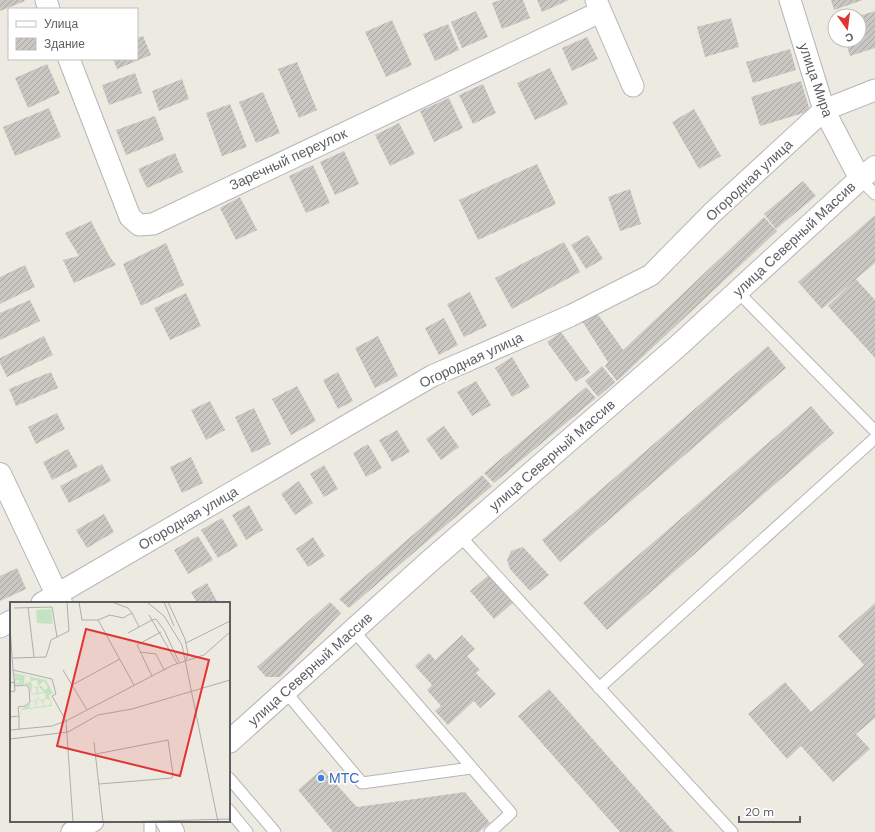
<svg xmlns="http://www.w3.org/2000/svg" width="875" height="832" viewBox="0 0 875 832" font-family="'DM Sans',sans-serif">
<defs>
<pattern id="building-hatch" width="6" height="6" patternUnits="userSpaceOnUse"><rect width="6" height="6" fill="#cac7c2"/><path d="M-1 1l2-2M0 6l6-6M5 7l2-2" fill="none" stroke="#a7a5a1"/></pattern>
</defs>
<rect width="100%" height="100%" fill="#edeae2"/>
<g fill="url(#building-hatch)">
<polygon points="0,0 24,0 25,1 0,11"/>
<polygon points="500,0 523,0 530,18 502,29 492,3"/>
<polygon points="537,0 569,0 542,12"/>
<polygon points="831,0 863,0 834,10"/>
<polygon points="476,11 488,37 462,48 451,22"/>
<polygon points="875,11 875,48 850,56 845,40 859,40 859,16"/>
<polygon points="731,18 739,47 705,57 697,27"/>
<polygon points="392,20 412,65 386,77 365,32"/>
<polygon points="448,24 459,50 435,61 423,34"/>
<polygon points="143,36 151,55 117,69 113,59 137,59 137,38"/>
<polygon points="587,37 598,59 572,71 562,48"/>
<polygon points="790,49 796,70 753,83 746,62"/>
<polygon points="297,62 317,110 299,118 278,69"/>
<polygon points="47,64 60,93 28,108 15,78"/>
<polygon points="550,68 568,104 535,120 517,83"/>
<polygon points="135,73 142,93 109,105 102,85"/>
<polygon points="182,79 189,99 159,111 152,91"/>
<polygon points="801,81 810,111 760,126 751,97"/>
<polygon points="483,84 496,113 473,124 459,95"/>
<polygon points="263,92 280,133 256,143 239,102"/>
<polygon points="449,98 463,128 434,142 420,111"/>
<polygon points="230,104 247,147 222,156 206,113"/>
<polygon points="49,108 61,137 15,156 3,127"/>
<polygon points="694,109 721,156 699,169 672,122"/>
<polygon points="155,116 164,140 126,155 116,130"/>
<polygon points="399,123 415,154 390,166 375,135"/>
<polygon points="344,151 359,184 335,195 320,162"/>
<polygon points="175,153 183,172 147,188 138,169"/>
<polygon points="537,164 556,204 478,240 459,200"/>
<polygon points="313,165 330,203 306,213 289,176"/>
<polygon points="803,181 816,196 776,229 764,214"/>
<polygon points="630,189 641,224 620,231 608,197"/>
<polygon points="240,197 257,230 236,240 220,208"/>
<polygon points="875,215 875,263 856,279 875,300 875,358 828,306 855,280 822,309 798,282"/>
<polygon points="764,217 777,231 617,381 605,366 608,362 582,321 595,310 623,350"/>
<polygon points="91,221 110,257 116,265 74,283 63,260 79,256 65,233"/>
<polygon points="588,235 603,259 586,269 571,245"/>
<polygon points="564,242 580,272 512,309 495,278"/>
<polygon points="166,243 184,285 141,306 123,264"/>
<polygon points="25,265 35,287 0,304 0,277"/>
<polygon points="470,292 487,326 464,337 447,304"/>
<polygon points="186,293 201,326 170,340 154,308"/>
<polygon points="30,300 40,321 0,340 0,313"/>
<polygon points="444,318 458,345 439,355 425,328"/>
<polygon points="561,332 590,372 576,382 547,342"/>
<polygon points="44,336 53,355 7,377 0,363 0,358"/>
<polygon points="378,336 398,376 375,388 355,348"/>
<polygon points="768,346 786,368 560,562 542,540"/>
<polygon points="512,357 530,387 512,397 495,368"/>
<polygon points="602,366 615,382 598,397 585,381"/>
<polygon points="51,372 58,388 16,406 9,389"/>
<polygon points="338,372 353,401 338,409 323,380"/>
<polygon points="476,381 491,405 472,416 457,392"/>
<polygon points="297,386 316,421 291,435 272,399"/>
<polygon points="586,387 596,398 494,483 484,473"/>
<polygon points="210,401 225,430 206,440 191,410"/>
<polygon points="811,406 834,433 607,630 583,603"/>
<polygon points="254,408 271,444 252,453 235,417"/>
<polygon points="57,413 65,429 36,444 28,427"/>
<polygon points="444,426 459,447 441,460 426,439"/>
<polygon points="397,430 410,452 392,462 379,440"/>
<polygon points="368,444 382,468 366,477 353,453"/>
<polygon points="68,449 78,467 52,480 43,462"/>
<polygon points="191,457 203,483 182,493 170,467"/>
<polygon points="102,464 111,481 69,503 60,486"/>
<polygon points="324,465 338,489 324,497 310,474"/>
<polygon points="482,475 492,486 349,608 339,599"/>
<polygon points="299,481 313,503 295,515 281,494"/>
<polygon points="249,505 263,530 246,540 232,515"/>
<polygon points="104,514 114,532 87,548 76,530"/>
<polygon points="222,518 238,546 218,558 201,530"/>
<polygon points="198,536 213,560 188,574 174,550"/>
<polygon points="313,537 325,556 308,567 296,549"/>
<polygon points="523,547 549,575 530,591 510,569 507,560 511,551"/>
<polygon points="17,568 26,589 0,601 0,576"/>
<polygon points="490,574 514,602 494,619 470,591"/>
<polygon points="207,583 218,603 197,603 191,592"/>
<polygon points="330,602 341,613 280,677 266,677 257,667"/>
<polygon points="875,603 875,718 856,734 870,749 833,782 801,746 787,759 748,714 785,682 811,712 864,665 838,636"/>
<polygon points="462,635 475,649 467,656 480,670 476,673 496,694 480,708 474,701 448,725 435,711 441,706 427,690 432,685 415,666 429,653 435,660"/>
<polygon points="549,689 674,832 620,832 518,716"/>
<polygon points="322,769 357,807 465,792 490,823 479,832 333,832 298,790"/>
</g>
<g fill="none" stroke-linecap="round" stroke-linejoin="round">
<g stroke="#b3b6b9" stroke-width="13">
<g id="service">
<polyline points="860,179 875,194"/>
<polyline points="737,291 875,431"/>
<polyline points="459,535 732,832"/>
<polyline points="353,630 511,813 490,832"/>
<polyline points="599,688 875,438"/>
<polyline points="285,691 362,783 471,768"/>
<polyline points="229,778 275,832"/>
<polyline points="229,810 247,832"/>
<polyline points="150,821 150,832"/>
</g>
</g>
<g stroke="#b3b6b9" stroke-width="23">
<g id="minor">
<polyline points="46,0 49,9"/>
<polyline points="596,0 633,86"/>
<polyline points="790,0 824,110 860,179"/>
<polyline points="69,59 130,217 139,225 153,224 600,12"/>
<polyline points="42,603 432,376 570,316 651,275 712,213 824,110 875,90"/>
<polyline points="0,627 11,621"/>
<polyline points="72,832 93,821"/>
</g>
</g>
<g stroke="#b3b6b9" stroke-width="24">
<polyline id="tertiary" points="229,742 430,561 678,346 860,179 875,167"/>
</g>
<g stroke="#b4b8bc" stroke-width="24">
<g id="secondary">
<polyline points="0,474 61,603"/>
<polyline points="167,821 173,832"/>
</g>
</g>
<use href="#service" stroke="#fff" stroke-width="11"/>
<use href="#minor" stroke="#fff" stroke-width="21"/>
<use href="#tertiary" stroke="#fff" stroke-width="22"/>
<use href="#secondary" stroke="#fff" stroke-width="22"/>
</g>
<circle fill="#3f7fe0" stroke="#fff" stroke-width="1.5" cx="321" cy="778" r="4"/>
<g text-anchor="middle" stroke-width="3.5" stroke-linejoin="round" paint-order="stroke">
<g font-size="14" fill="#5b5f63" stroke="#fff">
<text transform="translate(816 80) rotate(71)" y="5">улица Мира</text>
<text transform="translate(288 159) rotate(-25)" y="5">Заречный переулок</text>
<text transform="translate(749 180) rotate(-43)" y="5">Огородная улица</text>
<text transform="translate(794 239) rotate(-43)" y="5">улица Северный Массив</text>
<text transform="translate(471 360) rotate(-25)" y="5">Огородная улица</text>
<text transform="translate(552 455) rotate(-41)" y="5">улица Северный Массив</text>
<text transform="translate(188 518) rotate(-30)" y="5">Огородная улица</text>
<text transform="translate(310 669) rotate(-42)" y="5">улица Северный Массив</text>
</g>
<g font-size="14" fill="#366cbe" stroke="#fff" text-anchor="start">
<text x="329" y="783">МТС</text>
</g>
</g>
<g transform="translate(10 602)">
<rect width="220" height="220" fill="#edeae2"/>
<path d="M41,7l2,15 -16,-1 -1,-13zM4,71l32,7 7,13 -4,2 3,11 -32,4 11,-7 -2,5 7,-1 -1,-5 -4,-1h8l-3,1 1,5 6,-1 -1,-5 -3,-1h7l-3,1 1,5 6,-1v-5l-4,-1 -6,1 6,-2 -1,-5 -7,1 1,6h-6l5,-1v-5l-7,1 -1,-8h2l-1,7 6,-1 -1,-5 -3,-1h5v6l6,-1 -6,-6h4l2,4 4,-2 -4,-7 -6,5 -1,-6 -6,1 1,5h5l-8,1 -4,-4 5,-1v-5l-5,-1 -1,8 -7,1 -2,-3 4,1v-3l-4,1v-3l4,-2 -4,1z" fill="#c3e4c0"/>
<path fill="none" stroke="#afaeab" stroke-width="1" d="M69,0l3,18h16l12,-5 13,3 9,-5 7,14M102,0l16,6 4,5M137,0l17,14 18,29M154,0l10,24M158,0l17,37 3,15 -2,6M18,5l6,50M4,6l38,-1 5,30M139,13l3,5 4,-1 8,11 15,32M88,18l36,65M0,25l3,43 39,9 4,15 -4,2 14,25 7,101M118,31l24,-13 25,43M176,41l44,-22M172,43l36,177M130,50l16,2 8,16M3,56l33,-1 5,-17 18,-9 -2,-29M3,68l2,16 11,-1 3,3 1,14 -5,4 -7,1 1,9M53,68l24,40M142,74l-15,-31 24,-13M0,81l4,-1 1,9 -5,1M62,83l48,-26M0,115l9,-1v13M0,128l42,-4 14,-5 107,-56 31,-10 26,-23M0,137l58,-7 30,-17 34,-6 98,-29M84,140l9,80M86,152l72,-14 5,34 -1,4 -73,6M109,220l111,-3"/>
<path fill="#e13435" fill-opacity="0.15" stroke="#e13435" stroke-width="2" d="M76,27l123,31 -29,116 -123,-30z"/>
<rect width="220" height="220" fill="none" stroke="#5b5f63" stroke-width="2"/>
</g>
<rect x="8" y="8" width="130" height="52" fill="#ffffff" stroke="#bdbfc1"/>
<rect x="16" y="21" width="20" height="6" fill="#ffffff" stroke="#bdbfc1"/>
<text x="44" y="28" font-size="12" fill="#5b5f63">Улица</text>
<rect x="16" y="38" width="20" height="12" fill="url(#building-hatch)" stroke="#bdbfc1"/>
<text x="44" y="48" font-size="12" fill="#5b5f63">Здание</text>
<g transform="translate(847 28) rotate(166)"><circle r="19" fill="#ffffff" stroke="#bdbfc1"/>
<path d="M0-3L7 15L0 10L-7 15Z" fill="#e13435"/>
<text y="-6" font-size="11" font-weight="bold" text-anchor="middle" fill="#5b5f63">С</text>
</g>
<path d="M739 816v6h61v-6" fill="none" stroke="#5b5f63" stroke-width="2"/>
<text x="745" y="816" font-size="12" fill="#5b5f63" stroke="#ffffff" stroke-width="3" paint-order="stroke">20 m</text>
</svg>
